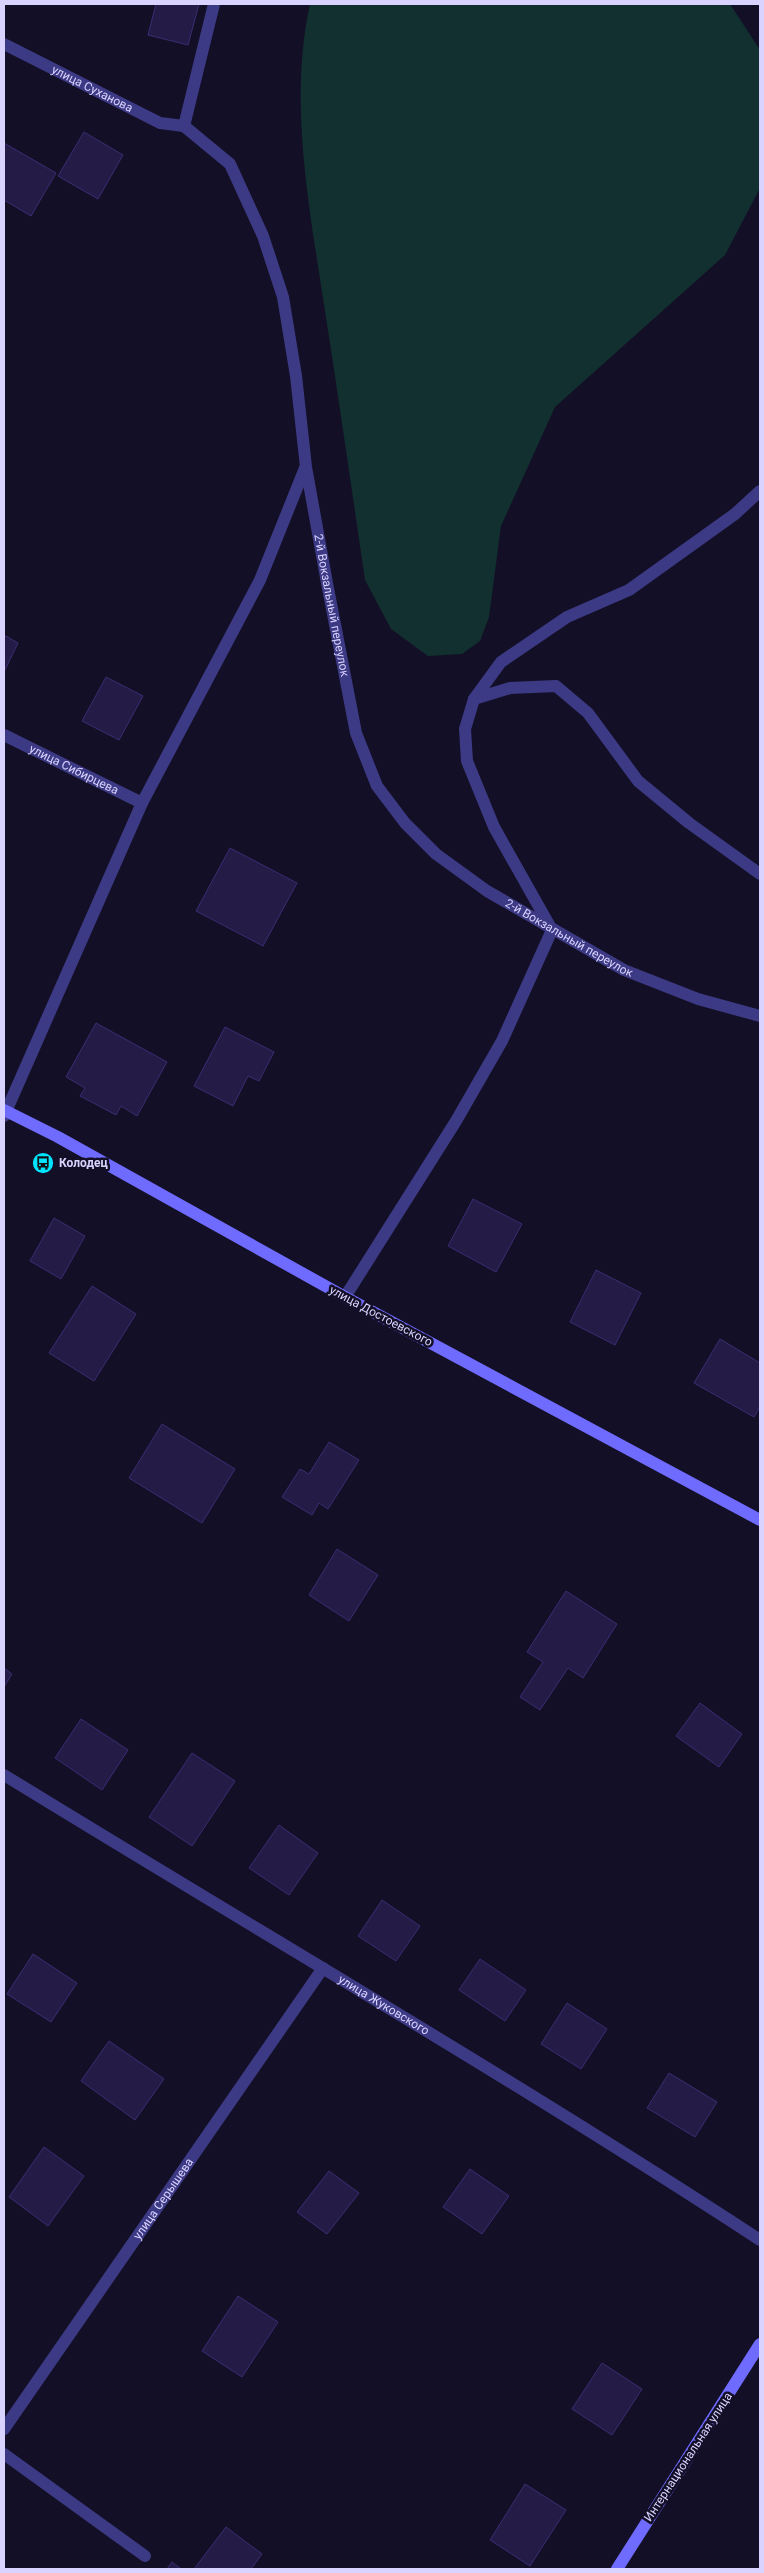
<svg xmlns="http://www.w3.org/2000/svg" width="764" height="2573" viewBox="0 0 764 2573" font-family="Roboto,sans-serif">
<rect width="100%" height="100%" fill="#130f26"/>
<path fill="#12302f" d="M310,4h420l30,46v138l-35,67 -170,152 -54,119 -12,91 -9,24 -18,13 -34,2 -37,-27 -26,-49c-13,-89 -26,-179 -40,-269 -15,-99 -37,-208 -15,-307z"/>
<g fill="#241b47" stroke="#3b2d73">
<polygon points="156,4 199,4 188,45 148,35"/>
<polygon points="84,132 123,155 98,199 58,176"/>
<polygon points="4,143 56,173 31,216 4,200"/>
<polygon points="4,635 18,643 4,672"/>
<polygon points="106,677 143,696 119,740 82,721"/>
<polygon points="230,848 297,883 263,946 196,911"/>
<polygon points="96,1023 167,1062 137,1116 121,1106 116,1115 80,1096 85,1088 66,1077"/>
<polygon points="225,1027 274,1052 259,1081 248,1076 233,1106 194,1086"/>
<polygon points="473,1199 522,1224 496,1272 448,1246"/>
<polygon points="54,1218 85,1236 61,1279 30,1261"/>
<polygon points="596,1270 641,1293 615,1345 570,1322"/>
<polygon points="92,1286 136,1314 94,1381 49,1353"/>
<polygon points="720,1339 760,1363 760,1407 754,1417 694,1383"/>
<polygon points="162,1424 235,1469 202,1523 129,1478"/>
<polygon points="329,1442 359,1460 328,1509 319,1503 312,1515 282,1497 300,1469 309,1474"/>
<polygon points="337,1549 378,1575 349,1621 309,1595"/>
<polygon points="566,1591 617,1624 583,1678 568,1668 540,1710 520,1697 543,1662 527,1652"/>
<polygon points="4,1668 12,1674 4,1687"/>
<polygon points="700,1703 742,1734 719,1767 676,1736"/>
<polygon points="81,1719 128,1750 102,1790 55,1758"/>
<polygon points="192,1753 235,1781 192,1846 149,1817"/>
<polygon points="279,1825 318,1853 289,1895 249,1868"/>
<polygon points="382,1900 420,1926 396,1961 358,1936"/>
<polygon points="33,1954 77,1983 51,2022 7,1994"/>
<polygon points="480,1959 526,1990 505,2021 459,1990"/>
<polygon points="567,2003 607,2029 581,2069 541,2044"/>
<polygon points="109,2041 164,2079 135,2120 81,2081"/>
<polygon points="669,2073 717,2102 695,2137 647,2108"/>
<polygon points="44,2147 84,2176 48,2226 9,2197"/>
<polygon points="470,2169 509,2196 482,2234 443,2207"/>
<polygon points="329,2171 359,2193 327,2234 297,2212"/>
<polygon points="238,2296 278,2322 242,2377 202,2351"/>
<polygon points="602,2363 642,2389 612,2435 572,2409"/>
<polygon points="525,2484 566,2510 530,2566 490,2540"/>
<polygon points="226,2527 262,2554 251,2569 194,2569"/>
<polygon points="172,2562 181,2569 167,2569"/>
</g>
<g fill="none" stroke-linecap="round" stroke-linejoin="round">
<g stroke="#3d3a85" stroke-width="12">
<polyline points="474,699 510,688 556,686 588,713 638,781 689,823 760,874"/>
<polyline points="345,1297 456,1121 502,1041 552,930 494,827 467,761 465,729 474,699 501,662 567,617 629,590 735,514 760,491"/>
<polyline points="4,2454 145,2556"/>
</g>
<g stroke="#3d3a85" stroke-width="12">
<path id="s1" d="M214,4l-30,122 46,38 33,72 20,61 13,79 10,91 21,116 29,150 21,53 28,37 31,31 51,37 137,79 74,29 62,17"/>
<path id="s2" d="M4,44l156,79 24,3"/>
<path id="s3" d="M4,735l138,68"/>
<polyline points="4,1116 142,803 260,580 305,468"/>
<path id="s4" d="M4,1775c252,155 508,303 756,465"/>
<path id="s5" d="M4,2429l319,-461"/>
</g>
<g stroke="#6f6bff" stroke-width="12">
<polyline points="4,1110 58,1137 345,1297 760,1520"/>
<polyline points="617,2569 760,2344"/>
</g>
</g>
<defs>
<g id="bus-disc" transform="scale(1.125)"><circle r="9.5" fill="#00e5ff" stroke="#130f26"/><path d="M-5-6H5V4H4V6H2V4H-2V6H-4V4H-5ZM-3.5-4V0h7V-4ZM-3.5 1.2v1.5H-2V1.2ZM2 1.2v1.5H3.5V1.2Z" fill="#111"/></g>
</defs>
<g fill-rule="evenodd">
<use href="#bus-disc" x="43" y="1163"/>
</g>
<g text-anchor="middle" stroke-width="5" stroke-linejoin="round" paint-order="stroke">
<g font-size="12" fill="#d9d4ff" stroke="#130f26">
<text dy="4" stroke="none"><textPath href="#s2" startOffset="99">улица Суханова</textPath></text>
<text dy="4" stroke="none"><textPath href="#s1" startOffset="641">2-й Вокзальный переулок</textPath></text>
<text dy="4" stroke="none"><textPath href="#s3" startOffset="78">улица Сибирцева</textPath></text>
<text dy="4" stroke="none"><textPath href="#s1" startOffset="1076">2-й Вокзальный переулок</textPath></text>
<text transform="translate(381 1316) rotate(28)" y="4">улица Достоевского</text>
<text dy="4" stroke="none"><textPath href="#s4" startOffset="444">улица Жуковского</textPath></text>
<text dy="4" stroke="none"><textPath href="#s5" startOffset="280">улица Серышева</textPath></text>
<text transform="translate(688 2457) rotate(-57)" y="4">Интернациональная улица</text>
</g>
<g font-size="12" font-weight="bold" fill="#d9d4ff" stroke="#130f26" text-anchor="start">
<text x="59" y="1167">Колодец</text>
</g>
</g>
<rect width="764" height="2573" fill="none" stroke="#d9d4ff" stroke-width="10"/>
</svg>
